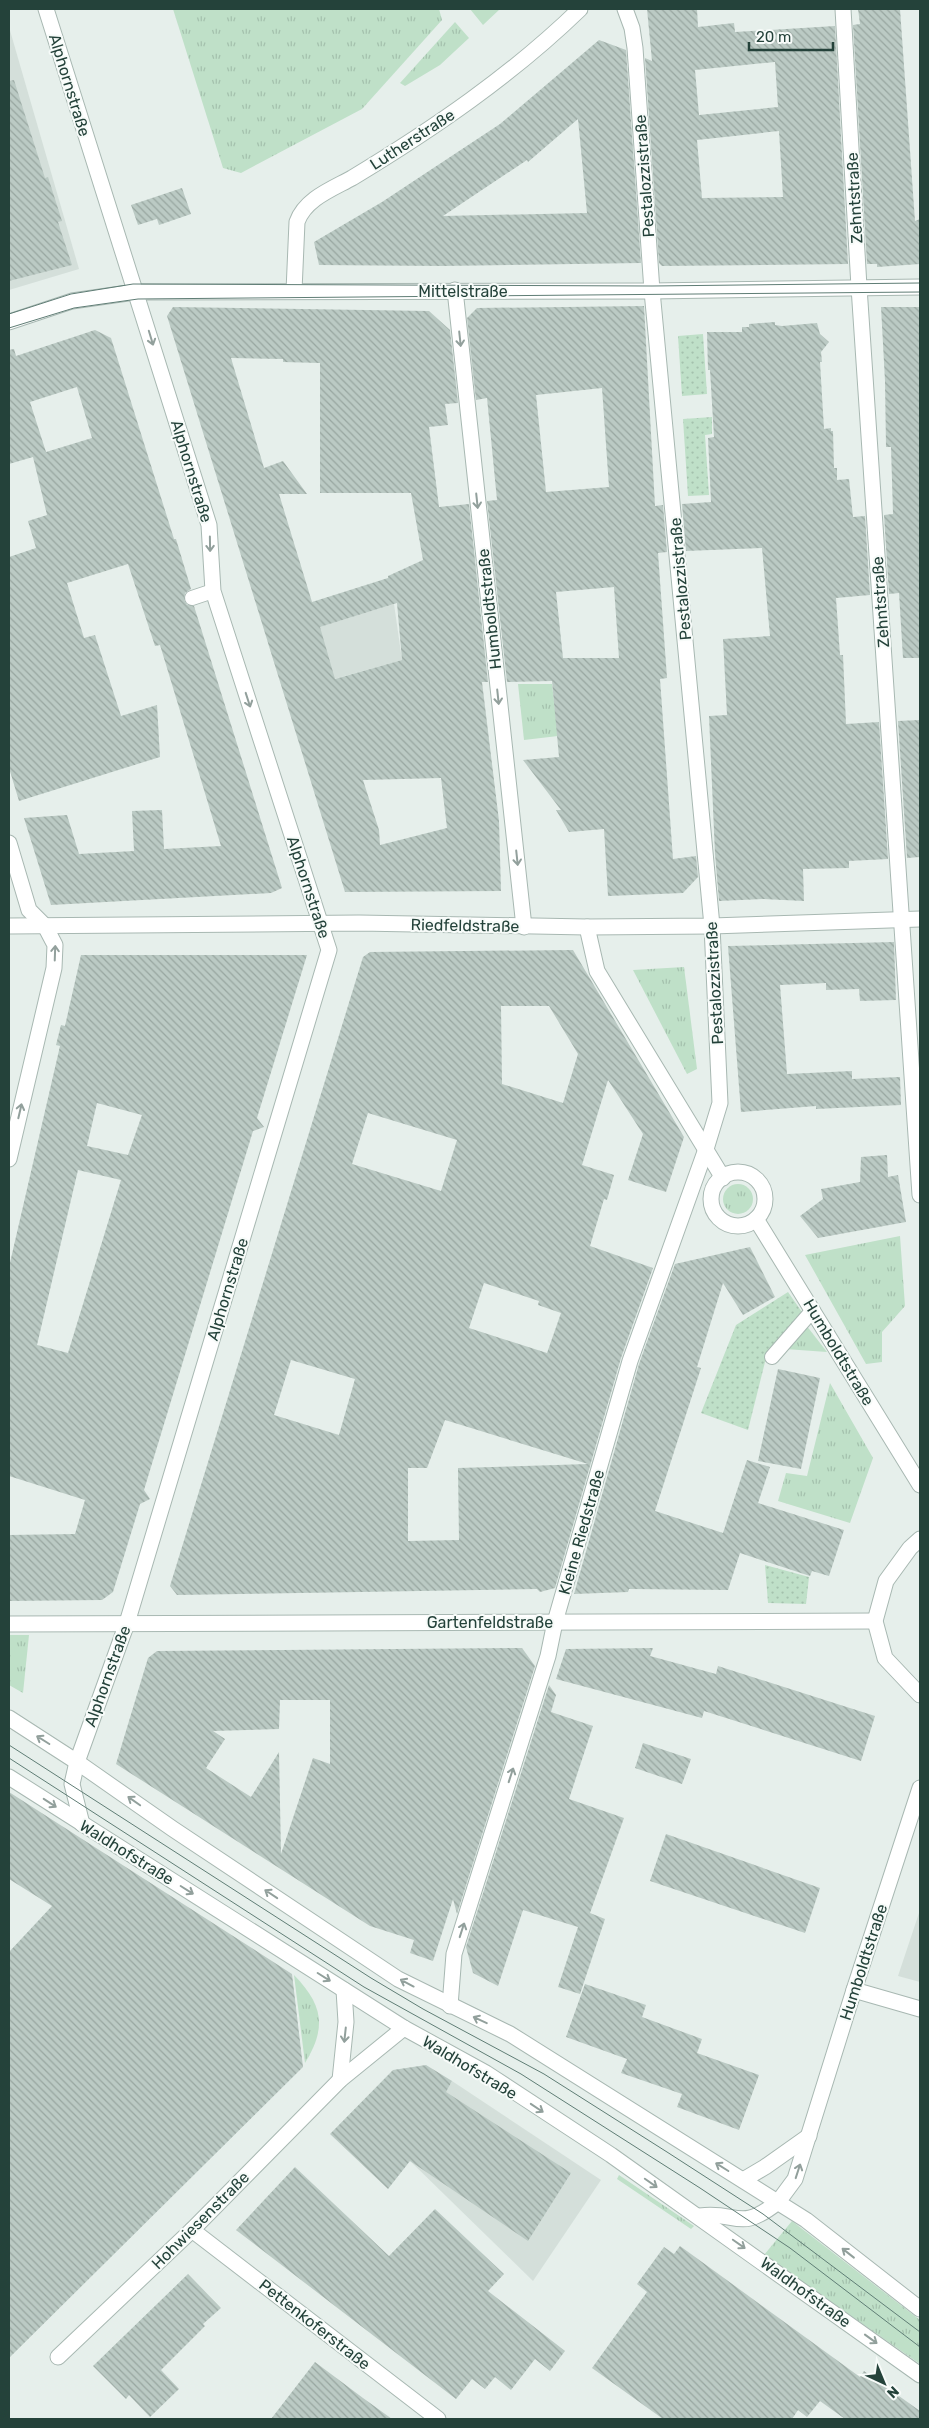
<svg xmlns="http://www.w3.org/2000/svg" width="929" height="2428" viewBox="0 0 929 2428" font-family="Rubik,sans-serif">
<defs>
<pattern id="grass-tufts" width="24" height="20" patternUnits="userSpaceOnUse" patternTransform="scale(1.25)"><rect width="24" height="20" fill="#bfe0c8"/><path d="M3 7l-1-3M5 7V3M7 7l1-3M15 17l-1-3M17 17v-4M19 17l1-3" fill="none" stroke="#a4c1ad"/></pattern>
<pattern id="garden-dots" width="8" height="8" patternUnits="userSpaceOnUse" patternTransform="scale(1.25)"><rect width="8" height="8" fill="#bfe0c8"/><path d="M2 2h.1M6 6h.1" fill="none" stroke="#a4c1ad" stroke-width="1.8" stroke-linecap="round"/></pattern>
<pattern id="building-back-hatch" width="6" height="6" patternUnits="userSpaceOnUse" patternTransform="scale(1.25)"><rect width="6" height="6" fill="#bbcac4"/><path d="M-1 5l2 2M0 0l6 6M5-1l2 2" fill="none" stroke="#98a6a0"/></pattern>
</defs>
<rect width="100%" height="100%" fill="#e6efeb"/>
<g fill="#d4dfda">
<polygon points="9,27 79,269 9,290"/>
<polygon points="394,604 402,660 284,693 268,643"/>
<polygon points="920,1910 920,1982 898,1976"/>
<polygon points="452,2081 601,2180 533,2281 407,2158"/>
</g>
<g fill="url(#grass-tufts)">
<polygon points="173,9 439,9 442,20 362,109 241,173 223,168"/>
<polygon points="470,9 500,9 483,25"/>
<polygon points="455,22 469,38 440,65 405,86 400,83"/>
<polygon points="518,684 552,684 558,736 524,740"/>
<polygon points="684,967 697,1069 687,1074 633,970"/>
<circle cx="738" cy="1199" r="15"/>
<polygon points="900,1236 905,1306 882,1332 882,1362 866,1364 805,1255"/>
<polygon points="806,1325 827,1352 785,1349"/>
<polygon points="830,1383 873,1458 850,1523 778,1501 786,1473 807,1476"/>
<polygon points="9,1635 29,1635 23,1693 9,1685"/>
<path d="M294,1975c29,30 33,52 11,88z"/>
<polygon points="619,2175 694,2226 691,2229 617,2179"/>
<polygon points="792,2221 920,2320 920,2364 764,2255"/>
</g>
<g fill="url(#garden-dots)">
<polygon points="703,334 707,394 682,396 678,336"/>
<polygon points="712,417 712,434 705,435 709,495 688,496 683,419"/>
<polygon points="788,1292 804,1315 768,1350 748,1430 701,1413 736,1325"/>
<polygon points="765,1565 809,1577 806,1604 768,1603"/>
</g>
<g fill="url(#building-back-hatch)" fill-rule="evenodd">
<path d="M647,9h50l1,18 36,-4 1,9 100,-6 13,238 -186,2 -3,-3 -14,-205 7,3zM775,62l3,45 -79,8 -4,-45zM779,131l4,66 -81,1 -5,-58z"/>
<polygon points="858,9 900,9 915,221 920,219 920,264 877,267 877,264 867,264 853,25 860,24"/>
<path d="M599,40l27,10 15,213 -199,3 -123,-1 -5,-23 68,-40 118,-78zM578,119l9,94 -144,3 84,-56 1,2z"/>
<polygon points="14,80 45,178 48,177 62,221 58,222 72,265 9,281 9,81"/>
<polygon points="182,188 191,214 159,225 157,219 138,225 131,205"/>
<path d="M644,306l11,200 8,-1 4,47 -9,1 9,125 -7,1 13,180 23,-3 2,21 -15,16 -75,3 -4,-67 -35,3 -13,-22h5l-38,-50 36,-3 -7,-76 -45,1 -20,-181 10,-1 -10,-102 -11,2 -9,-82 10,-10zM602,388l7,99 -63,5 -10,-97zM614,587l5,71h-56l-7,-66z"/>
<path d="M173,307l256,4 21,19 8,73 -13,1 3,21 -19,2 10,80 30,-3 19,178h-6l17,139 2,70 -156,1 -178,-576zM231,358l52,1v3l37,1v130h91l12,67 -35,16v2l-76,24 -33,-108h28l-24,-33 -19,7zM397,603l5,57 -67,19 -15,-52zM441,778l6,50 -67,17 -1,-15 -16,-50z"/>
<polygon points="881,307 920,307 920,658 903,658 899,593 889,594 884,515 893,514 891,447 886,447 885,381"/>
<polygon points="775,322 775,325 782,326 817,323 820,334 829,342 821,352 822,362 820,362 824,429 831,428 831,431 833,431 834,468 837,468 837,480 849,479 853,517 865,516 870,595 836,598 840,655 843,655 846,724 879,722 888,859 849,861 849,868 803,869 804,901 763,899 719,901 715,854 709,716 727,715 723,639 770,636 762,548 686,551 682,504 711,502 708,438 714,437 710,370 708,370 707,332 742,332 742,327 749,327 749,324"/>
<path d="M95,330l16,8 63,201h2l15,50 -6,4 -1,7 3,5 7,1 88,282 -11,5 -220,12 -27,-87 43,-3 12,39 55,-3 -2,-40 30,-1 2,39 57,-3 -61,-201 -5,1 -27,-82 -61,19 17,55 11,-3 26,81 36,-11 3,52 -141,44 -10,-33v-211l27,-9 -8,-27 19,-6 -14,-58 -24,7v-114l5,-1 2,7zM77,387l15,51 -46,14 -16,-50z"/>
<polygon points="920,720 920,857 907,858 898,721"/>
<polygon points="894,942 896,1000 860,1001 859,989 826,990 826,983 780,985 787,1074 852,1071 852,1079 900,1077 901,1105 816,1109 816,1106 741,1112 728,946"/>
<path d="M573,950l111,187 -18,55 -38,-12 15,-46 -35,-54 -26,85 32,10 -7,25 -3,-1 -14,47 63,22 -32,90 -66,230 -15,4 -3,-3 -360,6 -7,-9 193,-629 7,-5zM501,1006h48l29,48 -15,49 -61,-19zM368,1113l89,27 -16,51 -89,-27zM484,1283l55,18 -1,4 23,8 -14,40 -78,-25zM291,1360l64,19 -16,56 -65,-20zM445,1420l143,44 -130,4 1,72 -51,1v-73h19z"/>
<path d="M81,955h226l-50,163 7,9 -11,4 -109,359 6,9 -10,5 -27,88 -11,8 -93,1v-66l66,-1 10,-34 -76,-24v-209l51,-221 -4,-1 5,-20 4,1zM97,1103l45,12 -14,40 -41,-9zM78,1170l43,10 -53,173 -31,-8z"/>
<polygon points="887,1155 888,1177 898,1175 906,1222 818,1238 800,1216 823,1199 821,1189 860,1182 861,1157"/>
<polygon points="750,1247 775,1297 743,1315 723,1283 697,1367 701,1368 655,1511 723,1533 747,1460 770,1467 758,1503 844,1530 829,1576 812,1571 810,1576 740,1553 728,1590 629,1589 628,1592 574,1594 639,1364 675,1264"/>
<polygon points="778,1369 820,1378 801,1469 758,1461"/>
<path d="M522,1648l13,18 -78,248 -4,-15 -20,62 -23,-8 4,-13 -44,-14 -254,-162 32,-106 9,-7zM280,1700h50v64l-17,-6 -32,96 -2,-102 -28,45 -45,-29 19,-29 -12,-8 66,-2z"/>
<polygon points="653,1648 650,1656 716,1674 718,1666 875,1716 861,1761 704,1711 702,1718 556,1679 566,1649"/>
<polygon points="549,1685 556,1695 551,1712 593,1726 569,1799 624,1818 590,1913 605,1919 580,1994 558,1987 578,1927 523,1910 498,1986 473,1973 466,1947"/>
<polygon points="643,1743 691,1759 682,1784 635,1768"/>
<polygon points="9,1792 292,1974 303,2067 9,2358 9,1952 52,1906 9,1879"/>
<polygon points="666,1834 820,1888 805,1933 650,1881"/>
<polygon points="585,1984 646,2005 642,2017 702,2039 697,2053 759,2075 739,2130 677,2107 682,2094 621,2073 627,2059 566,2037"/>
<polygon points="426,2065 452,2081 446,2092 571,2173 528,2241 410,2161 388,2189 330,2134 393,2070"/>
<polygon points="295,2167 389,2256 435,2209 504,2274 488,2291 565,2351 550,2371 535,2359 511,2390 495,2377 485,2389 472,2379 456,2399 236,2230"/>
<polygon points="680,2246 860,2377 864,2371 920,2411 920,2419 845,2419 820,2401 807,2417 798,2410 792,2419 663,2419 592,2368 647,2292 637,2284 664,2247 674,2254"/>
<polygon points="188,2274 221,2308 203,2324 205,2326 161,2370 179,2389 150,2417 129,2395 126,2399 93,2366"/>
<polygon points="315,2362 363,2398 392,2419 271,2419"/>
</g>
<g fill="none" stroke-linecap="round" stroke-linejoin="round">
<g stroke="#a8b8b2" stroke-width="16">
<g id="service">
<polyline points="192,598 213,591"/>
<polyline points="772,1357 813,1310"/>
</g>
</g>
<g stroke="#a8b8b2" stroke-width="17">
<g id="pedestrian">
<circle cx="738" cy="1199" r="27"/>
<polyline points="756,1219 920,1485"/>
</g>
</g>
<g stroke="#a8b8b2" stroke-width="17">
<g id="minor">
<polyline points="46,9 209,525 213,591 329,950 127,1623 77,1762 72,1784 82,1824"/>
<polyline points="843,9 859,287 920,1195"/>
<polyline points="455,290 524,927"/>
<path d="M294,291l3,-69c8,-23 35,-33 55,-44 81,-49 160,-103 228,-169"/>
<polyline points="9,322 72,301 135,292 652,291 920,287"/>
<polyline points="9,843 29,910 45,926 55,945 54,968 9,1159"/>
<polyline points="9,926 359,923 587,927 712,926 920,919"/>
<polyline points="587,927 597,971 723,1178"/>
<polyline points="920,1539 910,1548 886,1581 875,1621 885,1658 920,1695"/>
<polyline points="9,1624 875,1621"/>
<polyline points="854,1990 920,2009"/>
<polyline points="450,2006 454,1954 548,1656 555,1622 630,1361 706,1149 720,1103 712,926 652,291 635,48 632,28 625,9"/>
<polyline points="340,2080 346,2022 344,1990"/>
<polyline points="743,2180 765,2167 809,2136"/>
<polyline points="778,2202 795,2179 854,1990 920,1788"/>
<polyline points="192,2230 438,2419"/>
<polyline points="58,2357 192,2230 340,2080 404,2028"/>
</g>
</g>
<g stroke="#a8b8b2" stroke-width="17">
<g id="tertiary">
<polyline points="9,1718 77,1762 173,1829 398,1979 510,2034 806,2220 920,2309"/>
<polyline points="9,1777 404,2028 486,2073 611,2155 920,2375"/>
<path d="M700,2216c38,-5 39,17 78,-14"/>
</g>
</g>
<use href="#service" stroke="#fff" stroke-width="14"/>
<use href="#pedestrian" stroke="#fff" stroke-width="15"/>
<use href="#minor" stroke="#fff" stroke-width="15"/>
<use href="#tertiary" stroke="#fff" stroke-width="15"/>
<g stroke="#5f7d75" stroke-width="1">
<polyline points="9,314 71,294 133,284 652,286 920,283"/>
<polyline points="9,328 74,308 138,299 920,292"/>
<polyline points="9,1745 371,1978 423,2009 544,2074 667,2152 763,2214 920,2332"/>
<polyline points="9,1758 364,1987 521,2074 700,2188 790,2248 920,2347"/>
</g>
</g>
<defs><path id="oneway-shaft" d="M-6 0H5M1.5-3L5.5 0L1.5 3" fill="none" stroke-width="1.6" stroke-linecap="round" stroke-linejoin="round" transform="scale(1.25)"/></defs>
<g stroke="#92a09c">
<use href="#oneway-shaft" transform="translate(151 338) rotate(73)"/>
<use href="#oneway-shaft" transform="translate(460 339) rotate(84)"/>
<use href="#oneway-shaft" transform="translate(477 501) rotate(84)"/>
<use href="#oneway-shaft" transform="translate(210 544) rotate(89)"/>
<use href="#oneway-shaft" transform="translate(498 697) rotate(84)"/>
<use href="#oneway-shaft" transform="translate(248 700) rotate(72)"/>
<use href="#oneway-shaft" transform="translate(517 858) rotate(84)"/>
<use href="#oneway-shaft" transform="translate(55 953) rotate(-88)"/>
<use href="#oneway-shaft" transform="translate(20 1111) rotate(-77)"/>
<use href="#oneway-shaft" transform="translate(43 1740) rotate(-148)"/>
<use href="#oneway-shaft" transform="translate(511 1775) rotate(-72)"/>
<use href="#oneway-shaft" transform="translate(134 1801) rotate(-145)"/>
<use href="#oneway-shaft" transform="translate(50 1803) rotate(33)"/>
<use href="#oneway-shaft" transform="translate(187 1890) rotate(32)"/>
<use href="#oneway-shaft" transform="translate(271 1894) rotate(-146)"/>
<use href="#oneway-shaft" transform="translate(462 1930) rotate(-72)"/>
<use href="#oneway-shaft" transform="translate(324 1977) rotate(32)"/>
<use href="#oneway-shaft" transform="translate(407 1983) rotate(-152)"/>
<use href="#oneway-shaft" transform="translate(480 2020) rotate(-155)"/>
<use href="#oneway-shaft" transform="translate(345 2035) rotate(96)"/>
<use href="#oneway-shaft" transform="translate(537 2108) rotate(34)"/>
<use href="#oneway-shaft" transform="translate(722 2167) rotate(-148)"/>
<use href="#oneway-shaft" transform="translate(798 2171) rotate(-72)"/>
<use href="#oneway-shaft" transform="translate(651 2183) rotate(35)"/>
<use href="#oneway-shaft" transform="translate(739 2244) rotate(35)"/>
<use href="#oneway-shaft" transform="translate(848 2253) rotate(-142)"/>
<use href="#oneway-shaft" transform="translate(871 2339) rotate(36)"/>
</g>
<g text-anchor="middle" stroke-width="4" stroke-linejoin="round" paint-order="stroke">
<g font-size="16" fill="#24423a" stroke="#f7fbf9">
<text transform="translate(70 85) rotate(73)" y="6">Alphornstraße</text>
<text transform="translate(412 139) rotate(-33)" y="6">Lutherstraße</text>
<text transform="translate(644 176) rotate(-94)" y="6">Pestalozzistraße</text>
<text transform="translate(854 198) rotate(-93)" y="6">Zehntstraße</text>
<text x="463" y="297">Mittelstraße</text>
<text transform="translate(192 471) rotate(73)" y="6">Alphornstraße</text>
<text transform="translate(680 579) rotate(-95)" y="6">Pestalozzistraße</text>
<text transform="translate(880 602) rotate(-94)" y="6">Zehntstraße</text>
<text transform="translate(489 609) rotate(-96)" y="6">Humboldtstraße</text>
<text transform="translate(309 887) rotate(72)" y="6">Alphornstraße</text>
<text transform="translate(465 925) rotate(1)" y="6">Riedfeldstraße</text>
<text transform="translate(714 983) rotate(-93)" y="6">Pestalozzistraße</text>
<text transform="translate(227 1289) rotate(-73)" y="6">Alphornstraße</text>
<text transform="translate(839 1352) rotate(59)" y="6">Humboldtstraße</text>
<text transform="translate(581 1532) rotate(-74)" y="6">Kleine Riedstraße</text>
<text x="490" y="1628">Gartenfeldstraße</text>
<text transform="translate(107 1676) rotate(-70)" y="6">Alphornstraße</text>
<text transform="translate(127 1852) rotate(32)" y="6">Waldhofstraße</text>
<text transform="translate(863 1962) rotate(-72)" y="6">Humboldtstraße</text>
<text transform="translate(470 2067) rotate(31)" y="6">Waldhofstraße</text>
<text transform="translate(200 2220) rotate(-45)" y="6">Hohwiesenstraße</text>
<text transform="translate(806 2292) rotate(36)" y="6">Waldhofstraße</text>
<text transform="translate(315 2324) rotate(38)" y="6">Pettenkoferstraße</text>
</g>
</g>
<rect width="929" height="2428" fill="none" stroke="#24423a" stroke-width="20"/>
<g transform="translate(884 2383) rotate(136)" stroke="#f7fbf9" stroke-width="4" paint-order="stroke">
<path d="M0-4L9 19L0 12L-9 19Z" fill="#24423a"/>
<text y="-8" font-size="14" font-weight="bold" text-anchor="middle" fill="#24423a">N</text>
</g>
<path d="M749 42v8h84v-8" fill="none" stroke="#24423a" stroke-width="2.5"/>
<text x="756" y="42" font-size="15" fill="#24423a" stroke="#f7fbf9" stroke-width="4" paint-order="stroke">20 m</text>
</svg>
